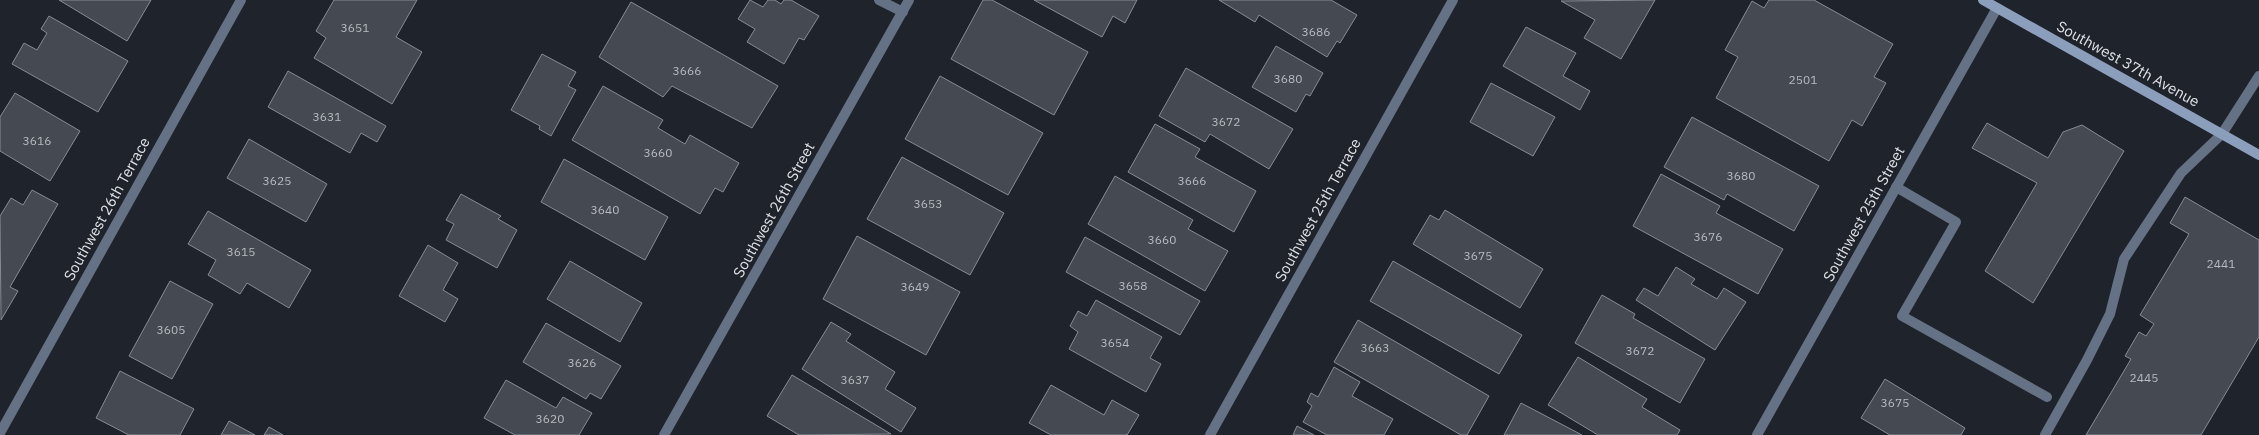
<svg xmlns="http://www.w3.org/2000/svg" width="2259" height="435" viewBox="0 0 2259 435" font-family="'IBM Plex Sans',sans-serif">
<rect width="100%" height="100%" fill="#1f232b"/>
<g fill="#454a52" stroke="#868c96">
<polygon points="59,0 151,0 127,41"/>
<polygon points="334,0 417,0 396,37 422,52 392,104 314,58 326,38 316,31"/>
<polygon points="750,0 763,7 768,0 775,0 781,4 784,0 791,0 819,16 804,40 799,38 784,64 747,42 755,29 738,19"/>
<polygon points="983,0 992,0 1088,52 1054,115 951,59"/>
<polygon points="1034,0 1137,0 1125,23 1113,16 1102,37"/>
<polygon points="1219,0 1331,0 1357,15 1340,43 1337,41 1327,57 1259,15 1255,22"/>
<polygon points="1655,0 1621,59 1584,38 1595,20 1561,1"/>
<polygon points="1769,0 1814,0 1893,44 1874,77 1886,83 1862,126 1852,120 1829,161 1716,98 1738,57 1725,50 1752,1 1764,8"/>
<polygon points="631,2 778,86 752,128 672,86 663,97 599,57"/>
<polygon points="49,16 128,61 98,112 12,64 24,43 37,50 47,33 41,29"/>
<polygon points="1526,27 1576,53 1563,76 1590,91 1580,110 1503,66"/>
<polygon points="1276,46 1323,73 1310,96 1306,94 1296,112 1252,87"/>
<polygon points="542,54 576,72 568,86 576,90 551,136 539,129 540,126 511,110"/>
<polygon points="1186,68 1293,129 1269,169 1210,134 1205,142 1159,116"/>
<polygon points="288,71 386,126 377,142 361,133 350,153 268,107"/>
<polygon points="940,76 1043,133 1008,195 905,139"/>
<polygon points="1491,83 1555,117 1533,156 1470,122"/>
<polygon points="603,86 663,120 658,128 685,144 690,135 739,163 723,192 715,188 700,214 572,140"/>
<polygon points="15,93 80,131 50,181 0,151 0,117"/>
<polygon points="1692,117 1819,186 1794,231 1727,194 1724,200 1664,167"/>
<polygon points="1987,123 2048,158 2063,132 2082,125 2124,151 2033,303 1985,271 2037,183 1972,148"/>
<polygon points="1155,124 1200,149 1195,157 1256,191 1234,232 1128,172"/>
<polygon points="249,139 327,184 306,222 227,178"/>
<polygon points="902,157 1004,213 970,275 867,219"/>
<polygon points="564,159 668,217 645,260 541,202"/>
<polygon points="1661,174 1720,206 1716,213 1783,249 1758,294 1633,226"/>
<polygon points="1115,176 1193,220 1188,229 1228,251 1205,291 1088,224"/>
<polygon points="32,190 58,204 10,287 18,291 1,320 0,216 11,198 23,205"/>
<polygon points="461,194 501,216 498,219 517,230 497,268 446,240 454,224 446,220"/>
<polygon points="2185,197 2259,240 2259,337 2201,435 2086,435 2131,359 2125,356 2139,332 2146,336 2154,324 2140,315 2189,234 2170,223"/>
<polygon points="1445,210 1543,269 1520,308 1413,244 1430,215 1439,220"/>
<polygon points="208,211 311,270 289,308 247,283 240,294 208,275 216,260 188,244"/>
<polygon points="857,236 960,292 926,355 823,299"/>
<polygon points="1085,237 1200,301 1180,335 1066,272"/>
<polygon points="428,245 458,263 443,290 458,299 445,322 399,296"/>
<polygon points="570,261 642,303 620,342 547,299"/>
<polygon points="1393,261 1522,335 1499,374 1370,301"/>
<polygon points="1676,267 1695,279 1691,284 1717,299 1724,288 1746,302 1715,350 1636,300 1644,288 1658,296"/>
<polygon points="170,281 213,304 172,379 129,356"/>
<polygon points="1602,295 1635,314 1633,318 1705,359 1680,403 1575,343"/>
<polygon points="1096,300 1162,337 1150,358 1161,364 1146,392 1069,349 1078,332 1070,326 1078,311 1087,316"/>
<polygon points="1358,320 1489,396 1467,435 1461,435 1334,362"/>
<polygon points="831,322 851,334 846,341 895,372 885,389 916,408 901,432 802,369"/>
<polygon points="546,323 621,366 601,399 590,393 586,399 523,362"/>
<polygon points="1578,357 1647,399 1642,407 1680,430 1677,435 1598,435 1548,405"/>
<polygon points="1334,367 1360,382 1352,396 1393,419 1384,435 1327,435 1303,422 1312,406 1307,402 1311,393 1318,397"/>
<polygon points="120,371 194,409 180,435 129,435 96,418"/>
<polygon points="792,375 891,434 799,435 767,416"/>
<polygon points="1885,379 1965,428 1961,435 1890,435 1861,418"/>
<polygon points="506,380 556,408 563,397 592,413 579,435 515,435 484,418"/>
<polygon points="1051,385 1104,415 1112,400 1139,415 1127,435 1051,435 1029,423"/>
<polygon points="1521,403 1582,435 1504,435"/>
<polygon points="229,421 255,435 221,435"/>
<polygon points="1297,426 1314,435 1293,435"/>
<polygon points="269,427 283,435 264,435"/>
</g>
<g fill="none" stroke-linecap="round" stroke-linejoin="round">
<g stroke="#657184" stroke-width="10">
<polyline points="879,0 903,12"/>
<polyline points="1896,187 1956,222 1902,316 2047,397"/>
<polyline points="2045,435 2087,360 2110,314 2124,259 2181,173 2222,134"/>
</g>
<g stroke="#657184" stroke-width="10">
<polyline points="2222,134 2259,76"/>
<polyline points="0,433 241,0"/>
<polyline points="664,435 909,0"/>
<polyline points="1210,435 1453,0"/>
<polyline points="1757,435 1997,8"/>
</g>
<polyline stroke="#8b9ebc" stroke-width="10" points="1983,0 2259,155"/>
</g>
<g text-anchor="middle" stroke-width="4" stroke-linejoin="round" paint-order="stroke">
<g font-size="12" fill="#b7bac0">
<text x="355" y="32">3651</text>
<text x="1316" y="36">3686</text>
<text x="687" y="75">3666</text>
<text x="1288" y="83">3680</text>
<text x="1803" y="84">2501</text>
<text x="327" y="121">3631</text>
<text x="1226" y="126">3672</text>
<text x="37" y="145">3616</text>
<text x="658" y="157">3660</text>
<text x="1741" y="180">3680</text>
<text x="277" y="185">3625</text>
<text x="1192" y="185">3666</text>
<text x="928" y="208">3653</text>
<text x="605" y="214">3640</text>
<text x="1708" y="241">3676</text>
<text x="1162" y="244">3660</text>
<text x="241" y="256">3615</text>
<text x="1478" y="260">3675</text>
<text x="2221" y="268">2441</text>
<text x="1133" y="290">3658</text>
<text x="915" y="291">3649</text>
<text x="171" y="334">3605</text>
<text x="1115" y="347">3654</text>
<text x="1375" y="352">3663</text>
<text x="1640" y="355">3672</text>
<text x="582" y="367">3626</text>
<text x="2144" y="382">2445</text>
<text x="855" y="384">3637</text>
<text x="1895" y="407">3675</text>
<text x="550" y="423">3620</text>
</g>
<g font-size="15" fill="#dde0e5" stroke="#1f232b">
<text transform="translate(2128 64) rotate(29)" y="5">Southwest 37th Avenue</text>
<text transform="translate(107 209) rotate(-61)" y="5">Southwest 26th Terrace</text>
<text transform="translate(774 210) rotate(-61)" y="5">Southwest 26th Street</text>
<text transform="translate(1318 210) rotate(-61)" y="5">Southwest 25th Terrace</text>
<text transform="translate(1864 214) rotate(-61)" y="5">Southwest 25th Street</text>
</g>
</g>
</svg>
